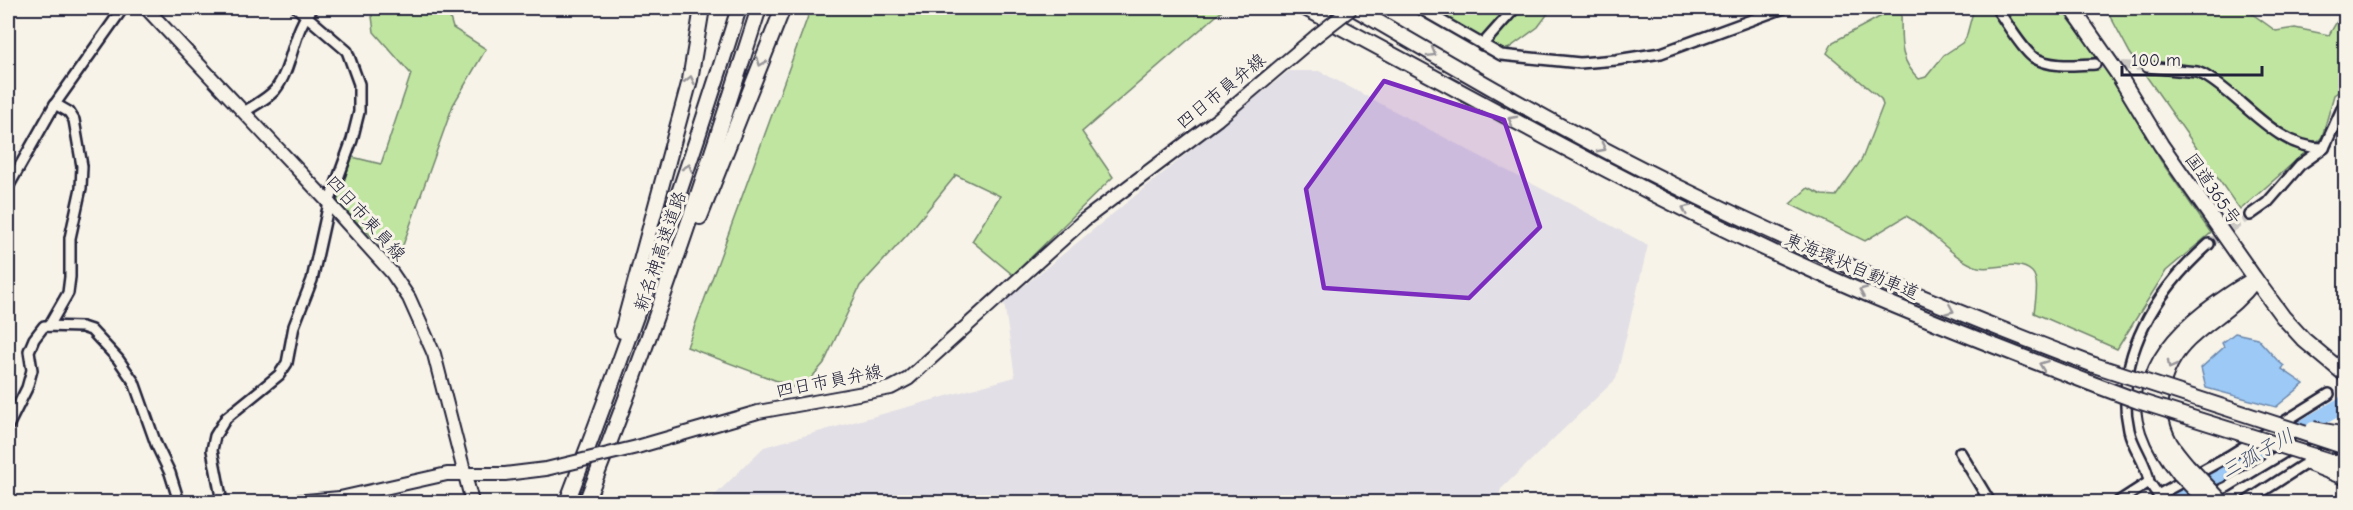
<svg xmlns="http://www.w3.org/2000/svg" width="2353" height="510" viewBox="0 0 2353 510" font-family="'Comic Neue','Klee One',sans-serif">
<rect width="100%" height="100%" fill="#f7f3e8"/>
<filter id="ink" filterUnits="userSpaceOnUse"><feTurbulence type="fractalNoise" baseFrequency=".0167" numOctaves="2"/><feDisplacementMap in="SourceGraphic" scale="12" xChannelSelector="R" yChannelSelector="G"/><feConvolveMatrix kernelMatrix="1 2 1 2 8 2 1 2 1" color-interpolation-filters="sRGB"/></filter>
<g filter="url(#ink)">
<polygon fill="#e2dfe6" points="1289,71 1319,71 1648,245 1616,379 1501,489 1497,502 708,502 764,447 1015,377 1004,302"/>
<g fill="#c0e5a0" stroke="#71846e" stroke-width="1.5">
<polygon points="371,8 447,8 453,28 486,49 453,105 397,262 337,202 352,157 381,164 411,74 374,32"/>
<polygon points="811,8 1213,8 1223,10 1082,132 1113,177 1013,275 972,241 1000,196 956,175 907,235 860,286 824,363 801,390 687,347"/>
<polygon points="1447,8 1552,8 1538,27 1505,51 1439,14"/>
<path d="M1974,8h86l36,45 65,108 50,72 -45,38 -49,78 -83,-36c1,-11 6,-33 -2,-41 -15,-14 -37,-1 -54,-5 -23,-6 -49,-39 -72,-51l-41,25 -75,-37 18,-16 14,7 14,1 26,-37 21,-54 -2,-6 -54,-46 6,-11 54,-29 14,-2c1,28 -4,47 18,68l7,-2 18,-22 18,-12 4,-5z"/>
<polygon points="2106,8 2244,8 2276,31 2295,28 2329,35 2345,8 2345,87 2334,95 2322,137 2317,142 2240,210 2130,53"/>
</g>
<polygon fill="#9cc9f6" stroke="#6b86ab" stroke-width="1.5" points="2235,333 2257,338 2278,361 2284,366 2282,369 2304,384 2276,407 2206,388 2201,368 2224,347 2222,343"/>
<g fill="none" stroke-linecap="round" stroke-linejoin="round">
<polyline stroke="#9cc9f6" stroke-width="16" points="2168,502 2243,463 2346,403"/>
<g stroke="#ccc9c5" stroke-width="9" stroke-dasharray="9 4.5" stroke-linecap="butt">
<polyline points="2095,64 2147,67"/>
<polyline points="2209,244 2250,215"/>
</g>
<g stroke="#22223b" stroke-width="14">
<g id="minor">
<polyline points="1419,8 1501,55 1580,63 1616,60 1661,53 1784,8"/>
<path d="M1996,8c10,13 24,39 37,49 17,11 43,8 62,7"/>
<polyline points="1482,45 1515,8"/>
<path d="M2147,67l50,5 7,3c39,22 72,74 120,73"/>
<path d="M244,112c9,-6 23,-13 31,-22 19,-24 17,-61 38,-82"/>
<polyline points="8,187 55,104 123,8"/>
<polyline points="2250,215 2267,203 2300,165 2324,148 2346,100"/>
<polyline points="49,326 68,293 70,277 70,238 81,188 82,166 74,120 69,112 55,104"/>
<polyline points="8,426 27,388 32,370 29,351 34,339 44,326 82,327 91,330 118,359 134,382 156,444 170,473 179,502"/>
<polyline points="1960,452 1990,502"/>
<polyline points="2149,482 2158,495 2229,456 2329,394"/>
<polyline points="222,502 212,450 215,436 226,418 279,375 287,363 294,326 312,280 329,203 352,140 359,112 359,84 347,51 297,8"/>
<path d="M2118,502l31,-20c-2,-19 -16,-33 -20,-52 -16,-73 28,-140 80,-186"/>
<polyline points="2194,502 2227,487 2315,434"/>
<polyline points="2246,502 2325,451 2341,444"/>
</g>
</g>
<g stroke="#22223b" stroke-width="16">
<g id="major">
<polyline points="146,8 329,203 392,273 409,298 434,354 472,502"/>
<polyline points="637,447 758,412 891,388 908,379 1084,220 1218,119 1316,36"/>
<polyline points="294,502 340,498 447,474 505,474 546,469"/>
</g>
</g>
<g stroke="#22223b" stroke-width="18">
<g id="highway">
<path d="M1305,8c157,83 312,172 474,247 104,48 212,90 319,131"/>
<path d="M1354,8c106,62 213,125 324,179 136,67 275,125 416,178"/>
<polyline points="2072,8 2118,74 2161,145 2255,279 2283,317 2304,340 2346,375"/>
<polyline points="700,217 783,8"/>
<polyline points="622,331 690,80 702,8"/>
<path d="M2187,465c-6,-7 -12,-14 -17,-22 -21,-38 -7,-83 25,-109 22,-19 41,-29 59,-53"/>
<path d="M2180,474c-52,-63 -36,-114 25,-162 16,-12 31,-23 50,-33"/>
<path d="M567,502c63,-163 120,-327 172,-494"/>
<path d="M586,502c65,-162 120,-328 173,-494"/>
</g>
</g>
<use href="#minor" stroke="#f7f3e8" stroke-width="9"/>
<use href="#major" stroke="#f7f3e8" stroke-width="12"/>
<use href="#highway" stroke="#f7f3e8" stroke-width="14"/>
<g stroke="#22223b" stroke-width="16" stroke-linecap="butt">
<g id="major-bridge">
<polyline points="1316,36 1352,8"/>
<polyline points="546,469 637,447"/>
</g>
</g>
<g stroke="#22223b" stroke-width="18" stroke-linecap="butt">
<g id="highway-bridge">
<polyline points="2094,365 2346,447"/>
<polyline points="2098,386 2138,401 2346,466"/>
<polyline points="2313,429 2346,435"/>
<polyline points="2308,463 2346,478"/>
<polyline points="2187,465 2220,500"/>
<polyline points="2180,474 2207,502"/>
</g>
</g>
<use href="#major-bridge" stroke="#f7f3e8" stroke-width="12"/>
<use href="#highway-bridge" stroke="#f7f3e8" stroke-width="14"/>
</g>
<defs><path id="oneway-chevron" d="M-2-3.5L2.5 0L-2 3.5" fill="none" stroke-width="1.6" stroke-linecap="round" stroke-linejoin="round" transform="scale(1.5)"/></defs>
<g stroke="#97959a">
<use href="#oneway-chevron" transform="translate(1432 53) rotate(30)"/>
<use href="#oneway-chevron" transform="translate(761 62) rotate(112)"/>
<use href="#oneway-chevron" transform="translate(690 80) rotate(-77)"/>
<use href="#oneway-chevron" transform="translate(1512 120) rotate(-152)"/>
<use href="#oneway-chevron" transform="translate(1602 148) rotate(28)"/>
<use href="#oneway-chevron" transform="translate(688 168) rotate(-71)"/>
<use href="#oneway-chevron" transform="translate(1686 209) rotate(-154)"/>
<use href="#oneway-chevron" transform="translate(1863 291) rotate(-157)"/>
<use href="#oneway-chevron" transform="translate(1950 310) rotate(23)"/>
<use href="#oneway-chevron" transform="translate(2043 365) rotate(-159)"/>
<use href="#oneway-chevron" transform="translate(2171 365) rotate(119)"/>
</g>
</g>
<path fill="#7b2cbf" fill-opacity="0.2" stroke="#7b2cbf" stroke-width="4.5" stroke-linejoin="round" d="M1384,81l120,39 36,107 -71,71 -145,-10 -18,-99z"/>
<g text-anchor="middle" stroke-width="6" stroke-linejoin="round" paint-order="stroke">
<g font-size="18" fill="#22223b" stroke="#f7f3e8">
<text transform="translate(1221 91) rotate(-39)" y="6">四日市員弁線</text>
<text transform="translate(2213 189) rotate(55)" y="6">国道365号</text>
<text transform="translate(366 218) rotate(48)" y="6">四日市東員線</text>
<text transform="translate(660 251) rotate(-71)" y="6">新名神高速道路</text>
<text transform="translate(1852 266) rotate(23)" y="6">東海環状自動車道</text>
<text transform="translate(829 381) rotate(-11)" y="6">四日市員弁線</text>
</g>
<g font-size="20" font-style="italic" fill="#475473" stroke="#f7f3e8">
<text transform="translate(2257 453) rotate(-29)" y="7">三孤子川</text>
</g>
</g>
<rect width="2353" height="510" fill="none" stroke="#f7f3e8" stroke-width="30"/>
<rect x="15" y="15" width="2323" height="480" fill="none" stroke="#22223b" stroke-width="2" filter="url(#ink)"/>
<path d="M2122 66v9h140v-9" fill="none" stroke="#22223b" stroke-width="3"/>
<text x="2131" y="66" font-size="18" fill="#22223b" stroke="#f7f3e8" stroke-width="4.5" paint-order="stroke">100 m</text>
</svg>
